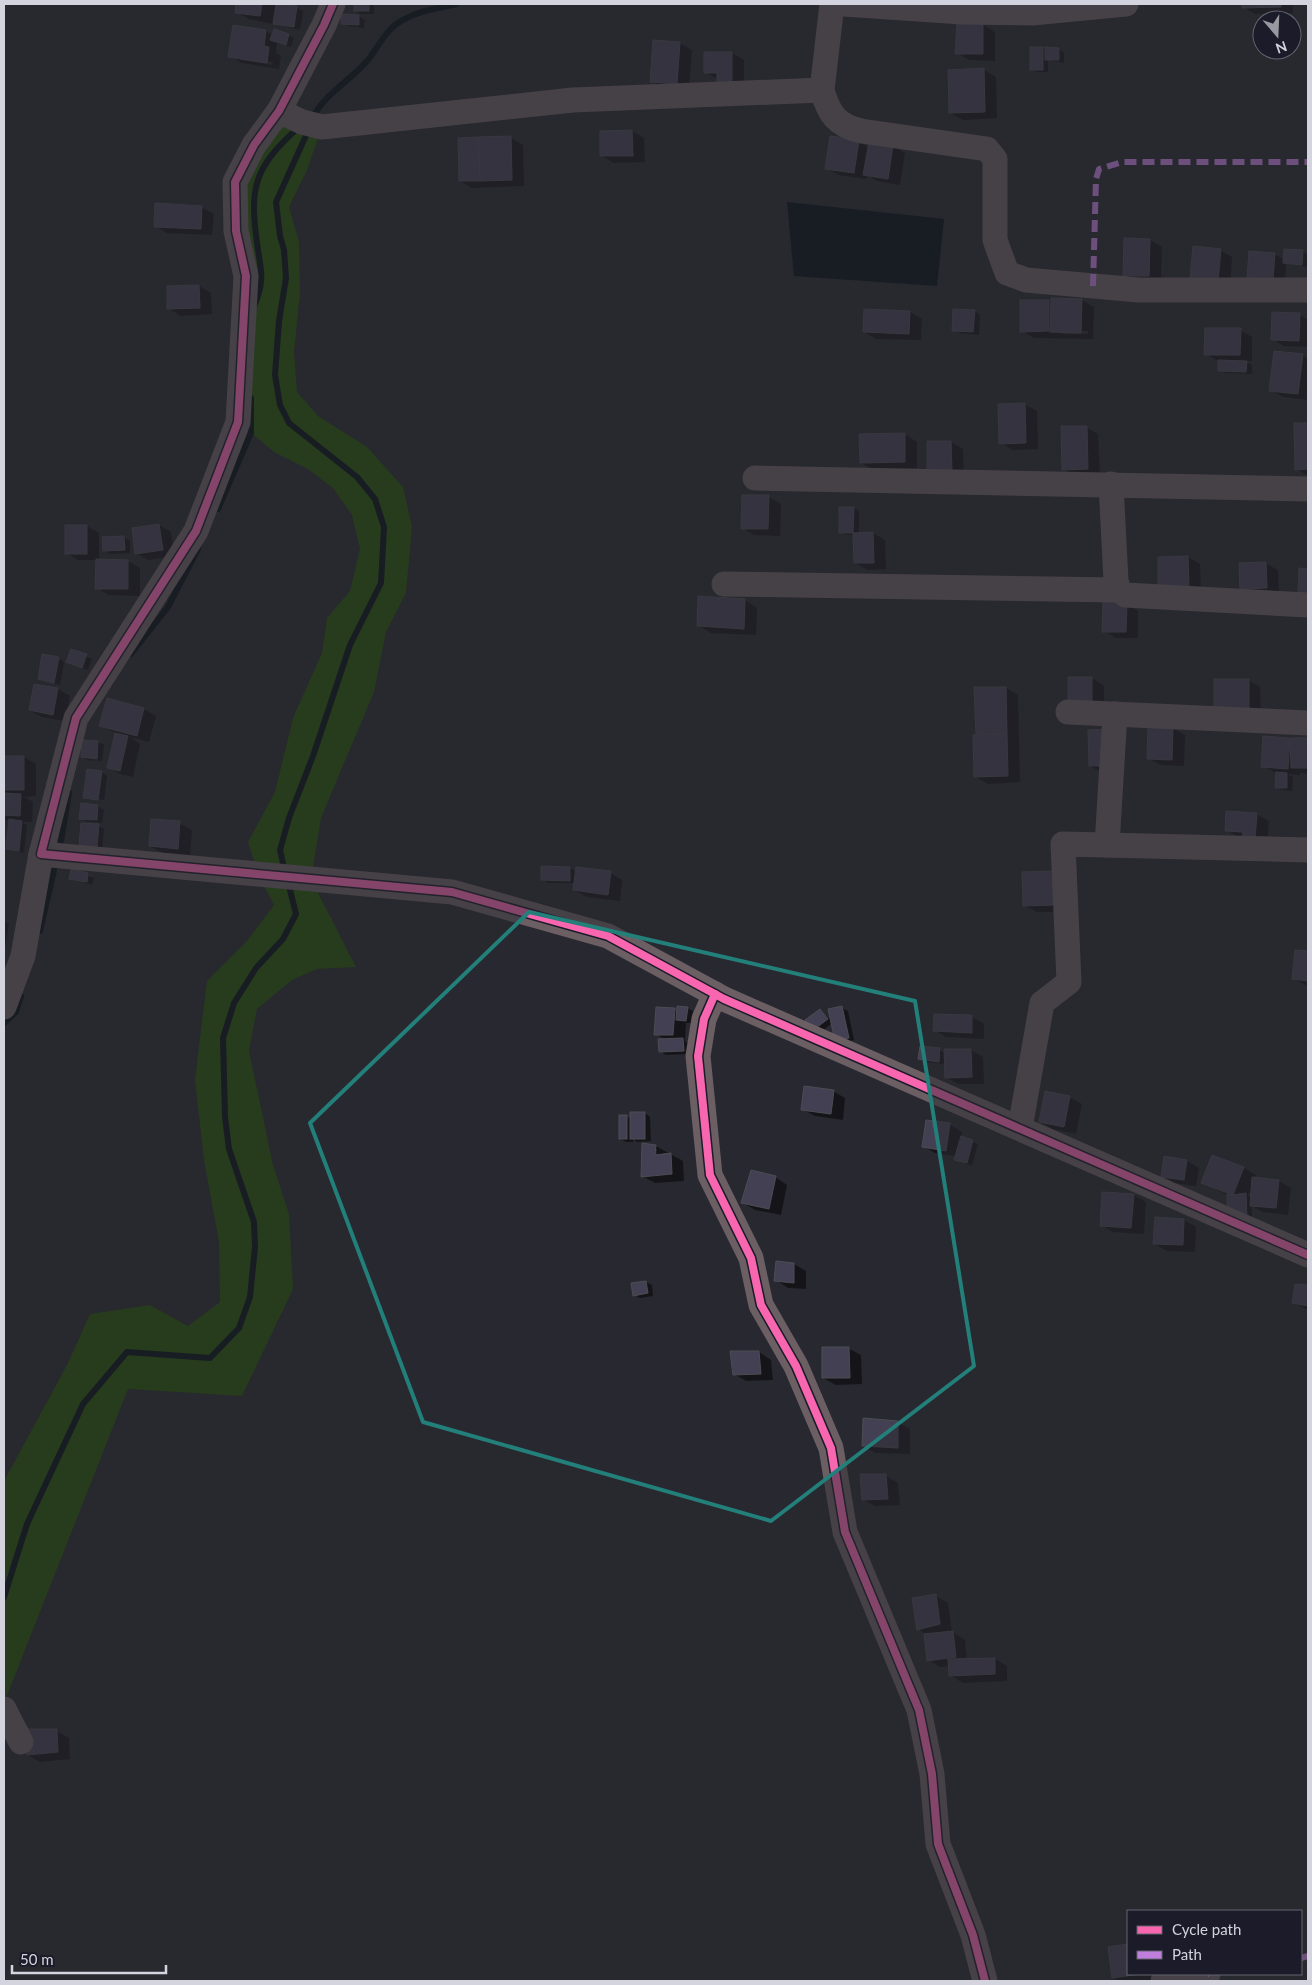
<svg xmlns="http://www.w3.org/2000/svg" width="1312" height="1985" viewBox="0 0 1312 1985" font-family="Lato,sans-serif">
<rect width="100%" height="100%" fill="#282830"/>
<polygon fill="#255407" points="279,111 322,127 307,170 289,207 299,242 300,292 294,352 297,392 318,416 367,447 403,487 412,527 406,593 386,632 374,692 321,818 311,879 356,967 317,969 292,980 257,1009 249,1051 273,1165 289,1214 293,1289 242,1396 128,1389 4,1703 4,1481 67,1365 90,1314 150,1305 188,1326 220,1302 219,1242 204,1160 195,1080 207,981 247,941 274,905 258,874 248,842 275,792 293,718 322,653 327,618 350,591 360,549 352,515 333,488 308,469 274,452 238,422 235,182"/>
<polygon fill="#041014" points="787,202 944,219 937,286 794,276"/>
<g fill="#0007" fill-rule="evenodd">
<polygon points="238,4 275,4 297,8 303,11 300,30 249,19 236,12"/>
<polygon points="355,4 374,4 374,14 361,14 355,11"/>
<polygon points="1243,4 1293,4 1293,13 1255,14 1243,7"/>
<polygon points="359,16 365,20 364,28 348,26 342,23"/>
<polygon points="958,24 983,25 995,32 995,61 969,60 957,53"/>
<path d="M234,26l32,5 7,4h15l6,3 -3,9 -14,-4 -1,10 5,3 -2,13 -37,-6 -12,-7zM241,57l32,5 -1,3 -31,-5z"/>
<polygon points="679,43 692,50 689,90 664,88 651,81"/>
<polygon points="1042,48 1046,50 1059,49 1064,53 1064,63 1048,60 1048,72 1037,72 1031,69"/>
<polygon points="705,53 732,53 744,60 744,93 705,72"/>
<polygon points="984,70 996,77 997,118 963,120 950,113"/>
<polygon points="632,131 644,138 645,162 614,163 602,156"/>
<polygon points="511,138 523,145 524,186 472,188 460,181"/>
<polygon points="859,142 869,148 893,146 905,153 900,185 877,181 867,175 866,179 839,175 826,168"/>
<polygon points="201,207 214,214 212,235 167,233 155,226"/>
<polygon points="1125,240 1150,240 1162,247 1161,283 1137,282 1125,275"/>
<polygon points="1220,250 1232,257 1230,287 1204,285"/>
<polygon points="1303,251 1308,255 1307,267 1286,263 1285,286 1261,285 1274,254 1285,260"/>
<polygon points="199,286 211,293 212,314 181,316 168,308"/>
<path d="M1082,300l12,7 -1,32 -59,-1 -12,-7 27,-30 3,2zM1063,331h25v3h-25z"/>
<polygon points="975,311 980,315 979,335 959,333 954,330"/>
<polygon points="910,312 922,319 921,340 876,339 864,332"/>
<polygon points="1300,315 1308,320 1308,347 1284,346 1272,339"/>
<polygon points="1240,330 1252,337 1252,361 1245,361 1252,365 1252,374 1225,373 1219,370 1218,361 1206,354"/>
<polygon points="1302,355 1308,358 1308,400 1283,397 1271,390"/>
<polygon points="1024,404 1037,411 1038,449 1013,450 1001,443"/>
<polygon points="1296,424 1308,424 1308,476 1297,469"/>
<polygon points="1086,427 1098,434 1100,476 1075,476 1063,469"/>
<polygon points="904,434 917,442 917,468 874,470 861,463"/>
<polygon points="928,442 951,442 963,449 964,479 940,479"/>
<polygon points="769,497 781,504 780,536 754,535 742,528"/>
<polygon points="854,508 859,511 859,534 873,533 885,540 886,569 868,570 855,563 855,535 846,535 840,532"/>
<polygon points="159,525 171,532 174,556 148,560 136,553"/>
<polygon points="87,526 99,533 99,560 128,561 140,568 140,596 109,595 97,588 97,560 78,560 66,553"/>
<polygon points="124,537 130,541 130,553 110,554 104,550 103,538"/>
<polygon points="1188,557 1200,564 1201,594 1172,595"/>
<polygon points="1265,563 1278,570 1279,595 1253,595 1241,588"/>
<polygon points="699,598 745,600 757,608 756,635 711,633 699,626"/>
<polygon points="1126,604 1138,611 1138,638 1116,638 1104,631"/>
<polygon points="72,650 92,659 88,670 73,665"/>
<polygon points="59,659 64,662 60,685 39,679"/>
<polygon points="1092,678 1104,686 1104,711 1082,711"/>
<polygon points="1248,680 1260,687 1261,719 1228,720"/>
<polygon points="35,685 58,689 70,696 65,721 42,717 30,710"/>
<polygon points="1006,688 1018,695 1020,782 988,784 976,777 976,689"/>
<polygon points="144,709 156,716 149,742 130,737 140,744 133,777 120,774 108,767 116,733 100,726"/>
<polygon points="1172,728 1185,735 1184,766 1161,765 1148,758"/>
<polygon points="1108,730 1103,773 1090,766"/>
<polygon points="1264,737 1308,737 1308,775 1300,772 1300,775 1287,774 1293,777 1292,791 1282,790 1276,787 1277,773 1262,766"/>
<polygon points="98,742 104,745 102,761 88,760 82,757"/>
<polygon points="4,757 24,757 36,764 36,796 24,797 33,802 32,822 22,822 27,825 24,853 7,849 10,821 4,820 4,794 10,794 4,791"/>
<polygon points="102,772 107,776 104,800 89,798 89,800 84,798"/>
<polygon points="98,806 104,810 102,823 86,821 80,818"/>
<polygon points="1256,814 1269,821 1267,845 1238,837 1226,830"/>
<polygon points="179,823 192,830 190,855 163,853 150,846"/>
<polygon points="99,826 104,829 102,849 86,848"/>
<polygon points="542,867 570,868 577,872 610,873 622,880 620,901 587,897 574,890 575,883 548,883 542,879"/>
<polygon points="72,871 94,878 92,885 70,878"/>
<polygon points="1024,873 1068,912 1037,912 1024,905"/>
<polygon points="4,921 9,924 5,948 4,948"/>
<polygon points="1297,951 1308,952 1308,986 1294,979"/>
<polygon points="687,1008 693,1011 692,1023 686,1023 685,1041 688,1043 689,1054 666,1055 660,1051 666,1040 656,1034 674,1010 678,1012"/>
<polygon points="842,1008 848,1011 854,1040 842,1043 832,1023 820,1033 807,1020 820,1010 832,1021"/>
<polygon points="935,1015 972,1017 984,1024 984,1039 946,1037 934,1030"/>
<polygon points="940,1050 945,1053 971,1050 983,1057 984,1084 958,1084 946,1077 945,1064 925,1062 919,1058"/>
<polygon points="833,1091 845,1098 843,1120 815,1116 802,1109"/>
<polygon points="1069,1097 1082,1104 1076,1134 1053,1129 1041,1122"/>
<polygon points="645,1113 650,1117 651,1141 637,1142 633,1139 633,1142 626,1142 620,1139 620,1116 631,1118"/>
<polygon points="927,1121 950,1125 962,1132 961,1138 978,1144 972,1166 956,1160 956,1156 935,1153 923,1146"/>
<path d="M643,1144l13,2 27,15 1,20 -29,2 -13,-7zM655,1149h2l-1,12h-3z"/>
<path d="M1213,1157l31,11 12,7 -2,4 25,2 12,7 -3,27 -25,-3 -11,-6v14l-24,-25 -25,-12zM1252,1185v13l-4,-2z"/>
<polygon points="1187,1161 1199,1168 1196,1186 1174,1183 1162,1176"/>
<polygon points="775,1177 787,1185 781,1215 755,1210 743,1203"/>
<polygon points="1134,1195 1146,1202 1144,1234 1113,1232 1101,1225"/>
<polygon points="1184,1220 1196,1227 1195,1252 1167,1251 1155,1244"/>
<polygon points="794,1264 806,1271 806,1289 788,1288 776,1280"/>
<polygon points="646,1282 652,1285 653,1296 640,1298 634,1295"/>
<polygon points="1296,1285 1308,1287 1308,1310 1294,1303"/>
<polygon points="848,1348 861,1355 862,1384 836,1385 823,1378"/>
<polygon points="759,1352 771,1360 773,1380 746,1381 734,1374"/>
<polygon points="865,1419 898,1422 910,1429 910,1454 876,1453 863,1446"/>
<polygon points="886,1476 898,1483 900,1505 875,1506 863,1499"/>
<polygon points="936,1596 948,1603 952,1632 965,1640 967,1660 995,1659 1007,1666 1007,1681 963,1683 950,1675 950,1666 940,1667 928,1660 926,1634 918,1629"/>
<polygon points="57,1731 69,1738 70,1759 40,1762 28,1755"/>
<polygon points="1128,1946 1128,1974 1151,1974 1152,1981 1120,1981 1113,1978 1109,1949"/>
</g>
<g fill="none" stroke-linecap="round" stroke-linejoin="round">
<g stroke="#041014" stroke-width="6">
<path d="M312,119c11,-24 38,-38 55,-58 11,-13 19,-32 34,-40 18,-11 36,-12 55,-17"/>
<path d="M254,306c10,-22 8,-33 4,-56 -9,-61 -6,-81 41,-123"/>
<polyline points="218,509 251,433 251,398"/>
<polyline points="131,654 168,607 198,549"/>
<polyline points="61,841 69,793"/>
<polyline points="285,872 280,850 289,818 313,756 350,645 381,583 384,527 375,499 357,477 289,423 280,405 275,375 279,321 286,278 284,250 280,236 276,202 309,129"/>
<polyline points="40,931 54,870"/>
<polyline points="4,1023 16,1012 21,996"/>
<polyline points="4,1597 27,1524 83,1404 127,1352 210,1358 239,1328 250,1297 255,1247 254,1222 229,1149 225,1117 223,1038 234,1003 256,968 283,939 296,914 288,882"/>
</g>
</g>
<g fill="#434053" stroke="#4c4c53">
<polygon points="236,4 262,4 260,16 235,13"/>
<polygon points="276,4 297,6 294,27 273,24"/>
<rect x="354" y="4" width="15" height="7"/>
<polygon points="1242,4 1281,4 1281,7 1242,8"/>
<polygon points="342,14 359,15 359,25 341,24"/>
<polygon points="957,23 983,24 983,54 955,54"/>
<polygon points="233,25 266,30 264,46 269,47 267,63 228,57"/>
<polygon points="274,29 289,34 286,45 270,40"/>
<polygon points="653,40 680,42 677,84 650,82"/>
<rect x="1030" y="47" width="13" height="23"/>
<polygon points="1045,47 1059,48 1059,60 1045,60"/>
<polygon points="704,52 732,52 732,86 717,86 717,73 704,73"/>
<polygon points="984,68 985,112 949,113 948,70"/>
<polygon points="632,130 633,156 600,156 600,131"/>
<polygon points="511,136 512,180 480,181 478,137"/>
<polygon points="830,136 859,140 854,173 825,169"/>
<polygon points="478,137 480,181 459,181 458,138"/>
<polygon points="869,142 893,145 888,179 863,175"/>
<polygon points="155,203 202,206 201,229 154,227"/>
<polygon points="1124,238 1150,239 1149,276 1123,276"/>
<polygon points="1193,246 1221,249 1218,281 1190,278"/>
<polygon points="1284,249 1303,250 1302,265 1283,263"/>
<polygon points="1249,251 1275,253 1273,280 1247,278"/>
<polygon points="199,285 200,308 167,309 167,286"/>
<polygon points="1051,298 1082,299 1081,333 1050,332"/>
<polygon points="1020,300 1049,300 1049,331 1020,332"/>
<polygon points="864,309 910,311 909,334 863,332"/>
<polygon points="953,309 975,310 973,332 952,331"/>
<polygon points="1272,312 1300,313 1299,341 1271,340"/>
<polygon points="1205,328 1241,328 1240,355 1204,355"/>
<polygon points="1274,351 1303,354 1298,394 1269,391"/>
<polygon points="1218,360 1247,361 1246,372 1218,371"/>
<polygon points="1025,403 1026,443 999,444 998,404"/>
<polygon points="1294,423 1308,423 1308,469 1295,470"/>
<polygon points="1061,426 1087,426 1088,469 1062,470"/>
<polygon points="905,433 905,462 860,463 859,434"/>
<polygon points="927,441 951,441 952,472 927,472"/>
<polygon points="742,495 769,495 768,529 741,529"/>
<polygon points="839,507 854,507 853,533 839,533"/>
<polygon points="159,524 163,550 135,554 132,528"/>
<rect x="65" y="525" width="22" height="29"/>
<polygon points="873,532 874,563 854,563 853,533"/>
<polygon points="124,536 125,550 103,551 102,537"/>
<polygon points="1188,556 1189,587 1158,589 1158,557"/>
<polygon points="96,559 128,560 128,589 95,589"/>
<polygon points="1266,562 1267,588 1240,589 1239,563"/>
<polygon points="1299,568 1308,569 1308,594 1298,594"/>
<polygon points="698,596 745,599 744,629 697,626"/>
<polygon points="1103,602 1127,602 1126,632 1102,632"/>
<polygon points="71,649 87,654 82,668 66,662"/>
<polygon points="42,654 59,657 54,683 38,679"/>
<polygon points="1068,677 1092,677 1092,704 1068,705"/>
<polygon points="1214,679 1249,679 1249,712 1214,713"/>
<polygon points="34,684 58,688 53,715 29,710"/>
<polygon points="974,687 1006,687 1007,734 976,735"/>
<polygon points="107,698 144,708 137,736 99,726"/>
<polygon points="1148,726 1173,726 1172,760 1147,759"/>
<polygon points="1108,729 1109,766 1089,766 1088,730"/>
<polygon points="115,733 128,736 120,771 107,768"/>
<polygon points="1007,734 1008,776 974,777 973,735"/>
<polygon points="1263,736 1290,738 1288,769 1261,767"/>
<polygon points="1308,737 1308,768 1291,768 1290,738"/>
<polygon points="82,740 98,741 97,759 81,757"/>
<rect x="4" y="756" width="20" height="34"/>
<polygon points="87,769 102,771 98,800 83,798"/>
<polygon points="1276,772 1287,773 1287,788 1275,788"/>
<polygon points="4,793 21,794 20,816 4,815"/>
<polygon points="81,803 98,805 97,820 79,819"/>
<polygon points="1226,811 1257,813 1255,839 1242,838 1243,832 1225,831"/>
<polygon points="9,819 22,821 19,851 6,849"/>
<polygon points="151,819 180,821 178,849 149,846"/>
<polygon points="81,823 99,824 97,847 79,845"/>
<polygon points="541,866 570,867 570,881 541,880"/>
<polygon points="576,867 611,871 608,895 573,890"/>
<polygon points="71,869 88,873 87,882 69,879"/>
<polygon points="1055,871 1056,905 1023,906 1022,872"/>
<polygon points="1295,950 1308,951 1308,981 1292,979"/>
<polygon points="677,1006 688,1007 686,1021 676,1020"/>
<polygon points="842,1006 849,1038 835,1041 828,1009"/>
<polygon points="656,1007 675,1008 673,1035 654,1035"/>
<polygon points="820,1009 828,1019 813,1030 805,1020"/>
<polygon points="934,1014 972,1015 972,1033 933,1031"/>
<polygon points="683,1038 684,1051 659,1052 658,1039"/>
<polygon points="920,1046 940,1048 939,1062 918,1059"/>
<polygon points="944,1049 971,1049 972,1077 945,1078"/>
<polygon points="804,1086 834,1090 831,1114 801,1110"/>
<polygon points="1045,1091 1070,1096 1064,1127 1039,1122"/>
<rect x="630" y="1112" width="15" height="27"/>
<rect x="619" y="1115" width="8" height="24"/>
<polygon points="926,1120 950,1123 946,1151 922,1147"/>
<polygon points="961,1136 973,1140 967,1163 954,1160"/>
<polygon points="642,1143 656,1145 655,1155 671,1153 672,1174 641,1177"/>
<polygon points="1212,1155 1244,1167 1233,1195 1201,1183"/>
<polygon points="1164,1156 1187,1160 1184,1180 1161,1177"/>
<polygon points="751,1170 776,1176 769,1209 741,1203"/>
<polygon points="1252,1177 1279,1180 1276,1208 1250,1206"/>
<polygon points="1102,1192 1134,1194 1131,1228 1100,1226"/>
<polygon points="1246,1193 1247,1218 1227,1212 1227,1194 1233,1195"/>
<polygon points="1155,1217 1184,1219 1183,1245 1153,1244"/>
<polygon points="776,1261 794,1263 794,1283 774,1281"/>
<polygon points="646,1281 648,1293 633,1296 631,1283"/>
<polygon points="1295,1284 1308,1285 1308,1306 1292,1303"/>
<polygon points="822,1347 849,1347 850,1378 822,1378"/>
<polygon points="730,1351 759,1351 761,1374 733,1375"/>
<polygon points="863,1418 898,1421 898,1448 862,1446"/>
<polygon points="860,1474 886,1474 888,1499 862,1500"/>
<polygon points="936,1594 940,1624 917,1630 912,1598"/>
<polygon points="953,1631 956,1657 927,1661 924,1634"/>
<polygon points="995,1658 995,1674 949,1676 948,1659"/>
<polygon points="27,1729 57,1729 58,1752 27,1755"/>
<polygon points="1128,1944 1128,1974 1141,1974 1112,1978 1108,1947"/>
</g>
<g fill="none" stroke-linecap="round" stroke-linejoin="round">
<g stroke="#6b5f63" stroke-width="25">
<polyline points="333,4 324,25 279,111 254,145 235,182 236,231 246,276 238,422 196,531 76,718 41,854 452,892 608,936 724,999 1308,1255"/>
<polyline points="844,4 962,12 1032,13 1126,4"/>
<path d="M822,90c7,24 14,35 39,41l126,18 8,10v81l12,33 19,7 113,10h169"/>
<polyline points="279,111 302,122 322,127 573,100 822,90 832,4"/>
<polyline points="755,478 1308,489"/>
<polyline points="1111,484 1116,581 1119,590 1125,595 1308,605"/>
<polyline points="724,584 1119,590"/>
<polyline points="1068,712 1308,723"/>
<polyline points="1107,845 1115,714"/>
<polyline points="715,994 704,1019 698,1056 710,1175 751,1258 761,1305 796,1366 831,1448 845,1532 919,1710 932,1774 938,1844 973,1935 985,1981"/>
<polyline points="4,1007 23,956 41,854"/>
<polyline points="1020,1128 1042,1003 1069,982 1063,844 1308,850"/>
<polyline points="4,1709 21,1742"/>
<polyline points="1163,1981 1208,1974"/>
</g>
<g stroke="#c07fdc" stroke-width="6" stroke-dasharray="12 6" stroke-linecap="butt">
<polyline points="1093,286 1096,179 1099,169 1122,162 1308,162"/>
<polyline points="1301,1958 1308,1956"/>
<polyline points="1208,1974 1209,1974"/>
</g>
<g stroke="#1b1b29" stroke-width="11">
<g id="cycleway">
<polyline points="333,4 324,25 279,111 254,145 235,182 236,231 246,276 238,422 196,531 76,718 41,854 452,892 608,936 724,999 1308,1255"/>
<polyline points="715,994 704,1019 698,1056 710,1175 751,1258 761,1305 796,1366 831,1448 845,1532 919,1710 932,1774 938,1844 973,1935 985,1981"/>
</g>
</g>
<use href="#cycleway" stroke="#f766af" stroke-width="8"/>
</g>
<path d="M0 0H1312V1985H0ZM529,912l386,89 59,365 -203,155 -348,-99 -113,-299z" fill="#282830" fill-opacity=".55" fill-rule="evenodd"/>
<path fill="none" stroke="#237f79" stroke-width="4" stroke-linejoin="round" d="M529,912l386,89 59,365 -203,155 -348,-99 -113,-299z"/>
<rect width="1312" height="1985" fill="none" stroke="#d4d4de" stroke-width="10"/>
<rect x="1127" y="1910" width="175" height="65" fill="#1b1b29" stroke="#656571"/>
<rect x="1137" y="1926" width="25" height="8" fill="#f766af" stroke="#656571"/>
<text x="1172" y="1935" font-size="15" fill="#d4d4de">Cycle path</text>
<rect x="1137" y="1951" width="25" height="8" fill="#c07fdc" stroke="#656571"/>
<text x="1172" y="1960" font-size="15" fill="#d4d4de">Path</text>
<g transform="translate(1277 35) rotate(161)"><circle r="24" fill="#1b1b29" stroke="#656571"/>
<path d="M0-4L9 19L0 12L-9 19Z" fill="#9898a1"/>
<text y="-8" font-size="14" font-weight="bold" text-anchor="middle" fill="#d4d4de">N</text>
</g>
<path d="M12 1965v8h154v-8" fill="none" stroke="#d4d4de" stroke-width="2.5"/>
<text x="20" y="1965" font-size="15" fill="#d4d4de" stroke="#1b1b29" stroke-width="4" paint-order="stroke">50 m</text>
</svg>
